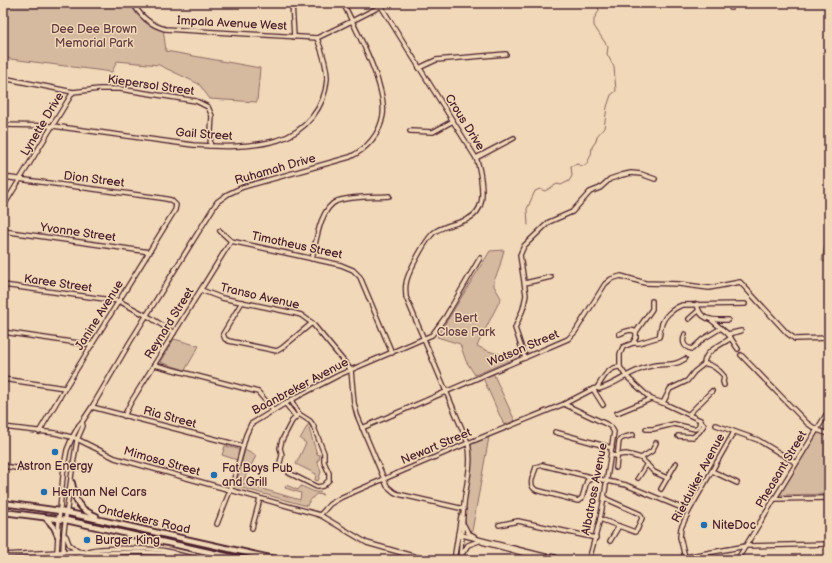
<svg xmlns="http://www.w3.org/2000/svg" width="832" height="563" viewBox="0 0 832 563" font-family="'Balsamiq Sans',sans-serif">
<rect width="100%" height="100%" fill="#f0d8b8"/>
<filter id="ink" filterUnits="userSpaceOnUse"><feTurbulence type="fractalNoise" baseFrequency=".025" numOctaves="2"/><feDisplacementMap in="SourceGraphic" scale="8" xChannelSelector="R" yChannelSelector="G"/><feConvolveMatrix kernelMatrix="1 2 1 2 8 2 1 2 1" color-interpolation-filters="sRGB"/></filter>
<g filter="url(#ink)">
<g fill="#d5baa0" stroke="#906c66">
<path d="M3,3h128c8,14 18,18 32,25l3,23 94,17 -3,34 -47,-3 -11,-15 -40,-19 -42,-4 -5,11 -109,-14z"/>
<polygon points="829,238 829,263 822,261 825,244"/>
<path d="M504,250l-5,19 -5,12v5l7,12 -24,48c16,8 27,10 45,8l-15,5 2,2 -34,14 -9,-14 -6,-17 -23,-7 53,-86z"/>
<polygon points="174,339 199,346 185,370 160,362"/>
<polygon points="493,373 515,421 504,425 483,378"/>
<polygon points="309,423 311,428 309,429 317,454 320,455 319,460 317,460 321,472 318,481 315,480 316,474 296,464 306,443 300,439"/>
<polygon points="818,432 829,436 829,494 779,495"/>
<path d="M489,437l-17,94 -6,-3c-5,-27 9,-56 5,-84z"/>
<polygon points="225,446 238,449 240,454 237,460 222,455"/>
<polygon points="245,450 256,456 242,483 300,500 301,493 285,488 286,485 298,490 301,486 315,492 320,492 323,495 316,494 308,503 307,506 235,486"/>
</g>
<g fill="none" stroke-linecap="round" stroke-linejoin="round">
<polyline stroke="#896560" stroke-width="1" points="528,225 527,209 535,191 540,189 545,191 557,184 561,185 569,181 572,176 571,166 578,164 581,166 586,165 591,155 592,147 596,141 597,136 604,128 607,107 611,95 616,91 614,67 607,54 608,47 594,26 594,19 599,11 598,3"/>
<polyline stroke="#cfb39c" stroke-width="3.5" stroke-dasharray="3.5 2" stroke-linecap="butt" points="281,468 289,473"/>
<g stroke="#4a1f2b" stroke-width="6">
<g id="minor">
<path d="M133,3c7,13 17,22 32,26l152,9 35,-17 35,-18"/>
<polyline points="292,3 294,37"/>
<path d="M379,3l97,155c3,7 4,14 5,21 2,16 3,32 -13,40 -11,5 -22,6 -32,12 -9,5 -29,43 -30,53 -1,4 0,9 0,13l62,146c5,21 -2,40 -4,61 -2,19 -2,37 -4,56"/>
<polyline points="728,3 730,5 731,8"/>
<polyline points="419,68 436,60 506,54"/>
<polyline points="3,78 73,92 99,89 120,89 196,101 208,107 212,116 210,146"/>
<path d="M3,125l50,1 140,19c28,2 58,3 85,-5 27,-8 47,-32 49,-61 0,-14 -5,-28 -10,-41"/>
<polyline points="410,131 433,132 453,121"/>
<polyline points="476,158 514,138"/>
<polyline points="3,177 161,198 171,200 176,205 175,210 65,388 39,432"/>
<polyline points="3,207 73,92"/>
<polyline points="3,231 150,252"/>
<polyline points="220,231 231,241 341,265 353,270 360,277 392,353"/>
<path d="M312,259c4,-17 8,-51 25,-58 14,-5 37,-4 52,-5"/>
<polyline points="525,283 551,277"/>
<polyline points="3,285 119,301 151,318 174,333"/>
<polyline points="201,290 222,298 294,313 301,315 312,323 351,370 354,403 357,415 387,486 394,492 398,494 464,509"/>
<polyline points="242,302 223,334 225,339 229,341 277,351 282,348 312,323"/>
<path d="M697,304c3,18 17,16 31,16"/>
<polyline points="689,319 698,311"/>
<polyline points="710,319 728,334 738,349"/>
<polyline points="3,332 92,345"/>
<polyline points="636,332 652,309 652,301"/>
<path d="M619,334c6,-2 11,-6 17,-2v5l-3,6"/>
<path d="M685,334c-3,8 -2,13 7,15l11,-10 18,-11"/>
<polyline points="728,334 741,331"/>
<polyline points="741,355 807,423 817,430 829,434"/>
<polyline points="525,358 515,328 523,309 526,295 520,255 524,246 549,222 572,212 590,192 600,188 610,179 622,175 631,173 641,174 655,179"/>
<path d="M704,364c7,-1 16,7 20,12l-1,6 1,3"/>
<polyline points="155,365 258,392 271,407 273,411"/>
<polyline points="3,379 65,388"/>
<path d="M597,388c6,-10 11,-21 23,-21"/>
<polyline points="593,389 603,405"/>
<polyline points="291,400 299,414"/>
<polyline points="285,403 295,416"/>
<path d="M663,403l-12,-4 -25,-23 -6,-9v-13l3,-7 10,-4h6l20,-6c1,-3 1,-6 2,-10 2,-10 11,-18 21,-22l63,-1"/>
<polyline points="564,404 606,424 611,427 614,432 604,498 600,519 589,560"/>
<polyline points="92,407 242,446"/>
<polyline points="617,413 651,399"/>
<polyline points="689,414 712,391"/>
<polyline points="124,416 131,402 231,241"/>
<polyline points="716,425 758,440 796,463"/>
<polyline points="3,427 55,433 75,438 115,458 320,515 367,543 427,560"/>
<polyline points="362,428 568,339 575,332 605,284 611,279 621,276 645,283 679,284 709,288 740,282 787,333 795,339 829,338"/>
<polyline points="646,429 653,429 674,424 695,429 699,426 700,420"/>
<polyline points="555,432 612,448"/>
<path d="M678,436l15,1 6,-5 5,-7 -4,-5 -37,-17 7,-14 17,-8 7,-9 10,-8c0,-13 17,-19 27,-26"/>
<polyline points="611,456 626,454 634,456 641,458 654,472 667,478"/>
<polyline points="641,458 652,451 656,443"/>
<polyline points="3,466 22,469"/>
<polyline points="281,468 279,466 282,455 280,448 282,440 292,421 299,414 310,421 313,425 324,453 324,462 329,473 329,480 323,486 317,487 289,473"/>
<polyline points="616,468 619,441 622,438 633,435"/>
<polyline points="712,471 737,483"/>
<path d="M593,478l-6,3 -5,17 -4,3 -42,-11c-9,-5 -2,-15 0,-23l6,-2 65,16 19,4 63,26"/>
<polyline points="638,478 647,464"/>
<polyline points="661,489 676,463"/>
<polyline points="775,499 829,498"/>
<path d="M320,515l10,-11 12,-7 126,-54 96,-39 29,-15 4,-1 2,1c18,-5 34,-20 52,-23 13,-3 22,1 34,-7"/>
<polyline points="600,519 635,532 637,530 642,518 640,514 604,498"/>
<polyline points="217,524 233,483 246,435 251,424 291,400 339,375 432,335 446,316 480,258"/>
<polyline points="464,525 468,533 474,536"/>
<polyline points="499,525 518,521 596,538"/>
<polyline points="252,528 260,499"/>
<polyline points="458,534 560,560"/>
<polyline points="66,536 69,544 77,551"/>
<polyline points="610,541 619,526"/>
<polyline points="482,542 548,560"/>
<path d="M88,551c12,-4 78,-4 88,3l24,6"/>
<path d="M57,552l2,-33 5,-53 3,-16 5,-12 7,-13 3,-3 10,-15 38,-65 87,-140 11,-8 15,-7 107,-30c17,-8 30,-23 33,-42 4,-28 -27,-86 -40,-112"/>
<polyline points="63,552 64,531 72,471 77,440 83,426 82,422"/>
<polyline points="462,554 468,545 479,541"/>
<polyline points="3,555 77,551 92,553 138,552 176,554"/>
<polyline points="685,557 680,537 681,528 689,511 734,432"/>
<polyline points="454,560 461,516"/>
<polyline points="678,560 685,557 746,546 829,544"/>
<polyline points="737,560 829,410"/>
</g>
</g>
<g stroke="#4a1f2b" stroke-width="8">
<g id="major">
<path d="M72,483c3,18 6,26 24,33"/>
<polyline points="3,503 60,511 279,560"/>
<polyline points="3,512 66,520 244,560"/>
<polyline points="46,518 54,527 58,536"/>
<polyline points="529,555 538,560"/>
<polyline points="550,560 551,557"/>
<polyline points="554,560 555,558"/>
</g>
</g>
<use href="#minor" stroke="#f0d8b8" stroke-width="3.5"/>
<use href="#major" stroke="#f0d8b8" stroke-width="4.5"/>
</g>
</g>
<g fill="#1f6fb2" stroke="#f0d8b8" stroke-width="1.5">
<circle cx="55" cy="452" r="4"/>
<circle cx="214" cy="475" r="4"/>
<circle cx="44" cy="492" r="4"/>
<circle cx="704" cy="525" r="4"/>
<circle cx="87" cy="540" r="4"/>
</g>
<g text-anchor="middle" stroke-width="3" stroke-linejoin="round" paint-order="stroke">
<g font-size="12" fill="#4a1f2b" stroke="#f0d8b8">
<text transform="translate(232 23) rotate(3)" y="4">Impala Avenue West</text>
<text transform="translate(151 85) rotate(8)" y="4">Kiepersol Street</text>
<text transform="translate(465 122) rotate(58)" y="4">Crous Drive</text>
<text transform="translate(42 124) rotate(-59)" y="4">Lynette Drive</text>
<text transform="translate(204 134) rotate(4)" y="4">Gail Street</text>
<text transform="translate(275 169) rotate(-16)" y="4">Ruhamah Drive</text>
<text transform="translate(94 179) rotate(7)" y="4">Dion Street</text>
<text transform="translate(78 232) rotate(8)" y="4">Yvonne Street</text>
<text transform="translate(297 245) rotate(12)" y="4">Timotheus Street</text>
<text transform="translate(58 283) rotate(8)" y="4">Karee Street</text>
<text transform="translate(260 296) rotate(13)" y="4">Transo Avenue</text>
<text transform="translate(99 315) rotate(-58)" y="4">Janine Avenue</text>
<text transform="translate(169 323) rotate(-58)" y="4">Reynard Street</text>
<text transform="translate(523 348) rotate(-23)" y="4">Watson Street</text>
<text transform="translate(300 386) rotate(-28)" y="4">Baanbreker Avenue</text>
<text transform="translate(170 417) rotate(15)" y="4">Ria Street</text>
<text transform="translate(436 446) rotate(-23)" y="4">Newart Street</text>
<text transform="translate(162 461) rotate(16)" y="4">Mimosa Street</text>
<text transform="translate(781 469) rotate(-59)" y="4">Pheasant Street</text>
<text transform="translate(698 478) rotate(-62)" y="4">Rietduiker Avenue</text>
<text transform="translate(594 489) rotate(-79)" y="4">Albatross Avenue</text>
<text transform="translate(144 519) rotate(13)" y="4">Ontdekkers Road</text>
</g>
<g font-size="12" fill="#663e42" stroke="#f0d8b8">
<text x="94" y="33">Dee Dee Brown<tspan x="94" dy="14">Memorial Park</tspan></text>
<text x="466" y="322">Bert<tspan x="466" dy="14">Close Park</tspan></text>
</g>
<g font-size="12" fill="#4a1f2b" stroke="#f0d8b8" text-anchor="start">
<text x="55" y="470" text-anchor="middle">Astron Energy</text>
<text x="222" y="472">Fat Boys Pub<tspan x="222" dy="14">and Grill</tspan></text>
<text x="52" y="496">Herman Nel Cars</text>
<text x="712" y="529">NiteDoc</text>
<text x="95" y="544">Burger King</text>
</g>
</g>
<rect width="832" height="563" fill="none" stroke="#f0d8b8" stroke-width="16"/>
<rect x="8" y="8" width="816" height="547" fill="none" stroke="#4a1f2b" stroke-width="1.5" filter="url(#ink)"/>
</svg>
